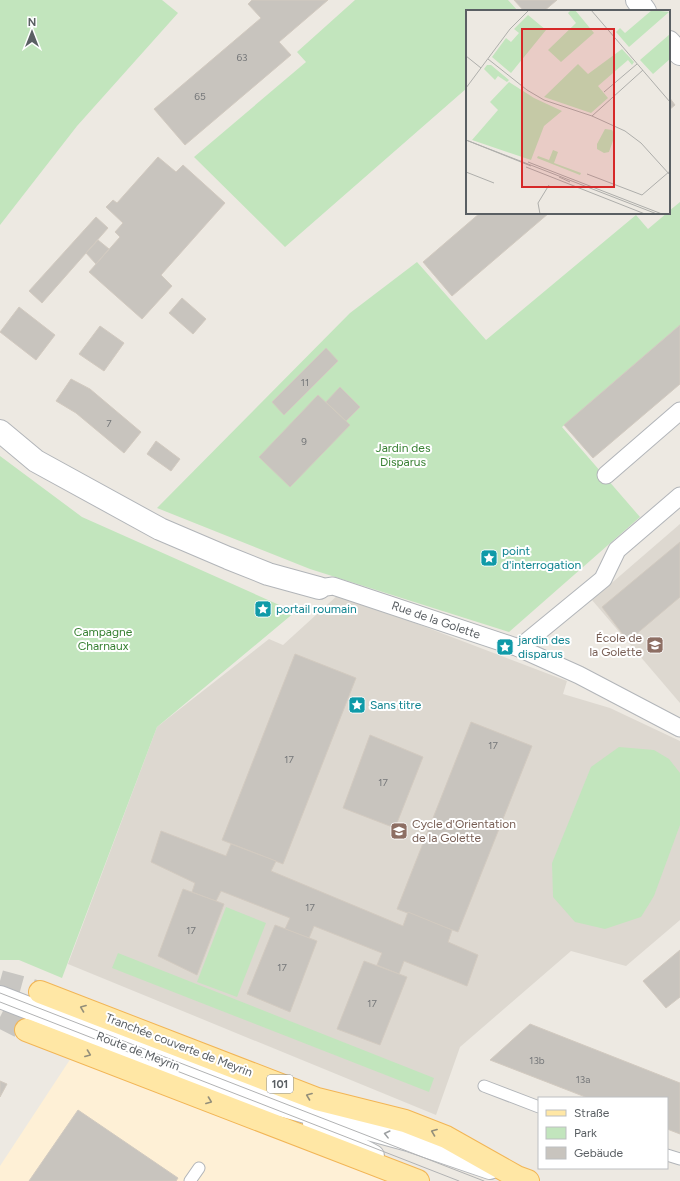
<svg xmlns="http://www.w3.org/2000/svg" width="680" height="1181" viewBox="0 0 680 1181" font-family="Figtree,sans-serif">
<rect width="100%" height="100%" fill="#ede9e2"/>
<polygon fill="#fef0d6" points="71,1058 389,1181 0,1181 0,1166"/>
<g fill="#ddd8d0">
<polygon points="680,524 680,703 592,600"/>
<polygon points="339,594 567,681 563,694 610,708 680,741 680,920 626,966 571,951 460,1047 436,1115 68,964 157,727 269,639 283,645"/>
</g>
<g fill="#c2e5bd">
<polygon points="0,0 162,0 178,13 77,126 0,225"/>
<polygon points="355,0 508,0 518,11 467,11 467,88 285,247 194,157 306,62 297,52"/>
<polygon points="680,202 680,325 562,427 640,517 509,632 310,569 157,508 350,313 417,262 486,340 636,215 648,229 667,213 669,213 669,211"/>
<polygon points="0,456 82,517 295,612 157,727 62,978 19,960 0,960"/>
<polygon points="619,747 654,750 669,759 680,773 680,825 654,896 641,917 605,929 575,922 553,897 552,863 591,767"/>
<polygon points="226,907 266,923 237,997 197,982"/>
<polygon points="118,953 434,1078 429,1092 112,968"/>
</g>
<g fill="#c8c4be" stroke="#d2cac0">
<polygon points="252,0 328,0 279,42 291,55 185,145 154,109 261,18 248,4"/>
<polygon points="514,0 557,0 544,11 524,11"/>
<polygon points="669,97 675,105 669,110"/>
<polygon points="158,157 176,172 183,165 225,203 161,275 172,286 142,319 89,272 120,237 115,232 123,223 106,207 113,200 117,203"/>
<polygon points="480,213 549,213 452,296 423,262"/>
<polygon points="96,217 108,228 42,303 29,291"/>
<polygon points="98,240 109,249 96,264 86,253"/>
<polygon points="182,298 206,319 193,334 169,313"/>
<polygon points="19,307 55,335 36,360 0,332"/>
<polygon points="680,325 680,384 593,458 564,425"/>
<polygon points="100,326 124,343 104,371 79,354"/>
<polygon points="326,348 338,361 284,415 272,402"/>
<polygon points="71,379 90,389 141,432 124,453 76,413 56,401"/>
<polygon points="340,387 360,407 346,421 326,402"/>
<polygon points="318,395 350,425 290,487 259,457"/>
<polygon points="156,441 180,459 171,471 147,454"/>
<polygon points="680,542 680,597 628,641 602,607"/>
<polygon points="295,654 356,678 283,864 222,840"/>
<polygon points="471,722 532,746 458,932 397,909"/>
<polygon points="370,735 423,757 395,828 343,808"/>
<polygon points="161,831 226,856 231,844 276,861 271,871 403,926 408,912 452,930 448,942 478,955 467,986 404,961 399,974 377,965 382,953 314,926 309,938 285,929 290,918 221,891 216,901 192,892 195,883 151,862"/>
<polygon points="183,889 224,904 197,975 158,956"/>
<polygon points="275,925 317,941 290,1012 247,994"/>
<polygon points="680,950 680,997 666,1008 643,981"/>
<polygon points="364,961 407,977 380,1045 337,1029"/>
<polygon points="530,1024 680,1083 680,1134 667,1129 667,1098 588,1098 490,1060"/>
<polygon points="0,1081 7,1084 0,1097"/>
<polygon points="78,1110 178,1178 176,1181 29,1181"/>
</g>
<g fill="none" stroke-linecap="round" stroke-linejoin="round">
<g stroke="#c8c6c2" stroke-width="22" stroke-dasharray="22 11" stroke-linecap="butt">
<polyline points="0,981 40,992"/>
<polyline points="0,1017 26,1030"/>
</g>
<g stroke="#b2b5b9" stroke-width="13">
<g id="service">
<polyline points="484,1086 539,1107"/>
<polyline points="667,1155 680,1159"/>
<polyline points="190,1181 199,1168"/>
</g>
</g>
<g stroke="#b2b5b9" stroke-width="19">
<g id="pedestrian">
<polyline points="606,475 680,411"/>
<polyline points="319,588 333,586 519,648 579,675 680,728"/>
<polyline points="519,648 603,579 617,550 680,496"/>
</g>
</g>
<g stroke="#b2b5b9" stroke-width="24">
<g id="minor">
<polyline points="637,0 645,11"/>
<polyline points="669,42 680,54"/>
<polyline points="0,431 36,461 160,529 228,558 268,574 319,588"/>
</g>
</g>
<g stroke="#b2b5b9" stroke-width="24">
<g id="tertiary">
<polyline points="0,997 276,1104 408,1140 490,1168"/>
<polyline points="314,1124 373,1156"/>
</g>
</g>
<g stroke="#f2b555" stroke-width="24">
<g id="primary">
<polyline points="40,992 317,1099 405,1121 446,1137 517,1177 528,1181"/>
<polyline points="26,1030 418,1181"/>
</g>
</g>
<use href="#service" stroke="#fff" stroke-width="11"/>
<use href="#pedestrian" stroke="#fff" stroke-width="17"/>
<use href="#minor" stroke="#fff" stroke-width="22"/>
<use href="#tertiary" stroke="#fff" stroke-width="22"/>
<use href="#primary" stroke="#ffe7a5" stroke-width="22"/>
<g stroke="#b1b2b3" stroke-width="1">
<polyline points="0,993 484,1181"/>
<polyline points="0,1002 459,1181"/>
</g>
</g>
<defs><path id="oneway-chevron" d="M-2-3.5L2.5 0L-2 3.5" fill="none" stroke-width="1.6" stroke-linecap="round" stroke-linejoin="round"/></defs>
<g stroke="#948f7a">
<use href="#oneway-chevron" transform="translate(83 1008) rotate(-159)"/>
<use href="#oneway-chevron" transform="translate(88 1054) rotate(21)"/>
<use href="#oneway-chevron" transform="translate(309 1096) rotate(-159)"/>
<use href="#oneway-chevron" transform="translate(209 1101) rotate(21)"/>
<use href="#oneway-chevron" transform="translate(434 1132) rotate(-159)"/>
</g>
<use stroke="#9c9fa1" href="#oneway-chevron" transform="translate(387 1134) rotate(-166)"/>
<defs>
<g id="sight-square" transform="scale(0.9)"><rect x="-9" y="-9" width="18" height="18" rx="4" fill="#0f9aa8" stroke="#fff"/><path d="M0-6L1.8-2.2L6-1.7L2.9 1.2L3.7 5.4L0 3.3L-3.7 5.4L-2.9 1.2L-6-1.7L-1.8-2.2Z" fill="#fff"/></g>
<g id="school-square" transform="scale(0.9)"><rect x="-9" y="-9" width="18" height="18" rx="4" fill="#8d6e63" stroke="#fff"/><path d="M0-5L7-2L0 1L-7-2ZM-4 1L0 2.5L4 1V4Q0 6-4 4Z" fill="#fff"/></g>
</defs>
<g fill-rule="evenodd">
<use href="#sight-square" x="489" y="558"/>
<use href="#sight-square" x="263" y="609"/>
<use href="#school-square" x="655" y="645"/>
<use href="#sight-square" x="505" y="647"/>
<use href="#sight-square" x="357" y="705"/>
<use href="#school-square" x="399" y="831"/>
</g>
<g text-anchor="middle" stroke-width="4" stroke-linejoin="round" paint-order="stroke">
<g font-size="10" fill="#76787a">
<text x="242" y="61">63</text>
<text x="200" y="100">65</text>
<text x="305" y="386">11</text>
<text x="109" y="427">7</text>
<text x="304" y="445">9</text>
<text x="493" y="749">17</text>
<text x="289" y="763">17</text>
<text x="383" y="786">17</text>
<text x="310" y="911">17</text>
<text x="191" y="934">17</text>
<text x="282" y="971">17</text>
<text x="372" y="1007">17</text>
<text x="537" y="1064">13b</text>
<text x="583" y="1083">13a</text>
</g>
<rect fill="#fff" stroke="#8c8f92" stroke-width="1" x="267" y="1075" width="26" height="18" rx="3"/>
<g font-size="11" font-weight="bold" fill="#5a5f63">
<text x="280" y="1088">101</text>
</g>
<g font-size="12" fill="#388133" stroke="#fff">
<text x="403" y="452">Jardin des<tspan x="403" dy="14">Disparus</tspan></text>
<text x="103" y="636">Campagne<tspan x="103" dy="14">Charnaux</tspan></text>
</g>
<g font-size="12" fill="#0d838f" stroke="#fff" text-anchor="start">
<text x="502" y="555">point<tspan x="502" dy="14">d'interrogation</tspan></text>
<text x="276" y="613">portail roumain</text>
<text x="518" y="644">jardin des<tspan x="518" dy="14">disparus</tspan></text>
<text x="370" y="709">Sans titre</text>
</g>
<g font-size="12" fill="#5a5f63" stroke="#fff">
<text transform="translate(436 620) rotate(19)" y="4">Rue de la Golette</text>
<text transform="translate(179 1045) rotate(21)" y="4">Tranchée couverte de Meyrin</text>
<text transform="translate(138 1051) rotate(21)" y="4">Route de Meyrin</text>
</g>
<g font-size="12" fill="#785e54" stroke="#fff" text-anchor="end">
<text x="642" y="642">École de<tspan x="642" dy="14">la Golette</tspan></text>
<text x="412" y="828" text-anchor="start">Cycle d'Orientation<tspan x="412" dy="14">de la Golette</tspan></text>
</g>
</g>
<g transform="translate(466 10)">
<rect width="204" height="204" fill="#ede9e2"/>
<path d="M105,0h4l19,23 -33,29 -13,-12 28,-27 -8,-10zM186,0l17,2 -40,35 -13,-15 4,-4 5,5zM62,5l18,15 -35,43 -19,-16 14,-19 5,4 8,-9 -5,-4zM204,24v25l-17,15 -13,-14zM156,39l12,13 -2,3 -4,-5 -30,26 10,12 -17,15 -47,-16 34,-33 10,10zM21,55h4l18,15 -2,2 -9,-6 -3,4 -11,-11zM43,72l25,16 28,13 -18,15 -13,34 -59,-20 26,-30 -8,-8zM139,119l7,1 3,5 -6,17 -5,1 -7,-4v-5zM87,140l5,2 -4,11 27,10 -1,2 -43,-17 1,-2 11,4z" fill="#c2e5bd"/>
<path fill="none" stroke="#aeaeab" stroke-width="1" d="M125,0l79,92M0,46l15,12M22,49l39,31 17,10 48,16 33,15 16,12 29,32M0,78l44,-59 19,-19M138,82l33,-28M126,106l51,-46M0,130l65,26M0,130l191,74M62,152l134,52M60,157l119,47M0,162l28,11M121,164l55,21 28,-24M93,167l11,5M74,204l-2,-11 11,-18"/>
<path fill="#d62828" fill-opacity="0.15" stroke="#d62828" stroke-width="2" d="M56,19h92v158h-92z"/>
<rect width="204" height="204" fill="none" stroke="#5a5f63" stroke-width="2"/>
</g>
<rect x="538" y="1097" width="130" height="72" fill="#ffffff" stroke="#bdbfc1"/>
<rect x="546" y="1110" width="20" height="6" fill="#ffe7a5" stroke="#bdbfc1"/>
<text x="574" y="1117" font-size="12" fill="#5a5f63">Straße</text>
<rect x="546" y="1127" width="20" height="12" fill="#c2e5bd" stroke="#bdbfc1"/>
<text x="574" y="1137" font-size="12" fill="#5a5f63">Park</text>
<rect x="546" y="1147" width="20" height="12" fill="#c8c4be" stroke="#bdbfc1"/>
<text x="574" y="1157" font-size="12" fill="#5a5f63">Gebäude</text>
<g transform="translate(32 32)" stroke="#ffffff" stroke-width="3" paint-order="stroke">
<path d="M0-3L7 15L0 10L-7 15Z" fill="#5a5f63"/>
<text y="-6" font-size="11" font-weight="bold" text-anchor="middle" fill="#5a5f63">N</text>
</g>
</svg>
